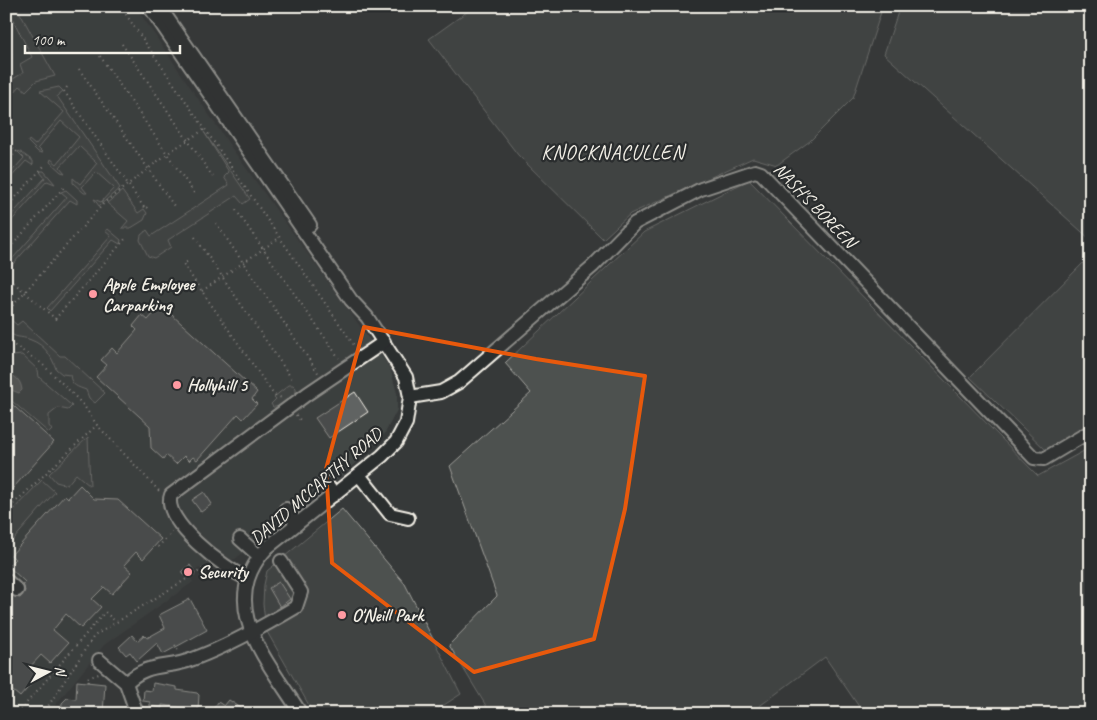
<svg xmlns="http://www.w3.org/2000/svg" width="1097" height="720" viewBox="0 0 1097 720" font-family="Caveat,sans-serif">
<rect width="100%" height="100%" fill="#363939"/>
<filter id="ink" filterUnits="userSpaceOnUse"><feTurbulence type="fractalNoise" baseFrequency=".02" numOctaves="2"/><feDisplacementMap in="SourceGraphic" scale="10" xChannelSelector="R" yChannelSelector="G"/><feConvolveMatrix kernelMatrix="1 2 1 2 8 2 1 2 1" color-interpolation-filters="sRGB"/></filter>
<g filter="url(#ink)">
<polygon fill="#434645" points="6,6 135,6 233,150 390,368 397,393 397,410 384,435 343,475 235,559 193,570 187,573 193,582 104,645 48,714 6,714"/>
<g fill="#4e514f" stroke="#a1a19c">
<polygon points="6,6 16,6 55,76 36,81 26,91 20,86 6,102 6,83 23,73 20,64 32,57"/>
<polygon points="475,6 883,6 853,98 810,141 777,165 753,158 630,214 603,239 518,155 429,39"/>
<polygon points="900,6 1091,6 1091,240 884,54"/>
<polygon points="59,87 63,91 57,96 120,188 99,206 94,199 101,202 114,188 96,172 82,187 87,193 84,193 73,183 73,178 80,184 97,163 79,146 60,167 65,173 61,172 50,162 51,159 57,164 79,137 61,121 38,148 43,153 38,152 28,142 29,140 35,145 64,112 40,91"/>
<polygon points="204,132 250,199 243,204 236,196 168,240 171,247 154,258 148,256 140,240 141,235 147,230 151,236 229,185 224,177 229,172"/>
<polygon points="19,151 33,161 33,164 32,165 26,161 6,183 6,178 24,158 18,152"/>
<polygon points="41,171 44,171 55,184 47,181 6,227 6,221 45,178 40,172"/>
<polygon points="749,180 1038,476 1091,447 1091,714 864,714 825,657 749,714 491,714 449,645 497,596 450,466 531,393 505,363 644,232"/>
<polygon points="66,190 77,200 77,204 70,200 6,272 6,266 67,197 61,192"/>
<polygon points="122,191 138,213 144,209 147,213 144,220 131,228 122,228 128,221 107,203"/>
<polygon points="108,229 121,240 120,244 113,240 50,311 47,308 111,236 105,231"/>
<polygon points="1091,255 1091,427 1047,451 970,377"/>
<path d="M9,318l8,7 5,-4 38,35h5l40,37 -10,10 -6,-5 -3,-8c-8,-3 -15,-4 -16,-15l-8,-1 -6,-5c-4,-12 -11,-24 -25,-29 -12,-5 -14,0 -25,-10v-9z"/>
<polygon points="6,351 12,356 22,355 38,370 39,377 72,406 68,410 58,408 49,415 49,426 52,430 49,433 6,396"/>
<polygon points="289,385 293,385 296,388 296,396 280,407 273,407 271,404 276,399 274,397"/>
<polygon points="88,437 90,486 76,474 67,485 56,482 49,474"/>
<polygon points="42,480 55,492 6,548 6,517"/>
<polygon points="342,509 405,584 461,694 430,714 314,714 266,630 263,604 264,585 267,571"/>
</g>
<path fill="#757572" stroke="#a8a7a1" d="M6,374c10,1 15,7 16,16l-3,3 -13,-5z"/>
<g fill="#616362" stroke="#f4f1e8">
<polygon points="161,305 257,392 252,399 257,404 243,419 238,414 197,460 193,457 189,461 184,456 176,464 166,455 163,459 151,448 150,426 96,377 107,365 101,360 112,348 117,353 137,330 133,326 142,315 148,320"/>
<polygon points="355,392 368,412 329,438 315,418"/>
<polygon points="6,399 54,442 6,496"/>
<polygon points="80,485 94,499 118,500 161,539 143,559 136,552 124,565 132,572 112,594 104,587 92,599 101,607 81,628 66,614 53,630 68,643 50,663 41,655 29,668 38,676 20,697 6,685 6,602 12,596 20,598 25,591 23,584 25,582 8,566 15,559 11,555 65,495 68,498"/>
<polygon points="204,492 212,504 201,512 192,500"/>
<polygon points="190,565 195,573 187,578 182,571"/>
<polygon points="279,582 290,599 280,607 269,588"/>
<polygon points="190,599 207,630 163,654 157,643 137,661 130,652 126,655 119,647 132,635 137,641 144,635 147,638 165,628 159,615"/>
<polygon points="77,681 105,684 103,714 61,714 62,703 67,698 76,699"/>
<polygon points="153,683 177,687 177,690 197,693 199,695 198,710 162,705 162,708 150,706 150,702 143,701 144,690 152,691"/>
<polygon points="229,700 238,706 249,714 210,714 218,702 224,706"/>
</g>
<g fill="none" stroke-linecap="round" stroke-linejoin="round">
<g stroke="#f4f1e8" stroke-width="16">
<g id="minor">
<path d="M149,6l202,294 16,17 39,60 4,20 -4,26 -10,19 -14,14 -114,91c-55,57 1,115 33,167"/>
<polyline points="159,6 310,225"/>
<polyline points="410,397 441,392 459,382 593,266 635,223 701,189 755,171 761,173 1034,458 1044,459 1091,431"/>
<polyline points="359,475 390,514 408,518"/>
<polyline points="325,482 334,495"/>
<polyline points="286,509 297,524"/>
<polyline points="240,539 259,556"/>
<path d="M246,578c-21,-9 -85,-57 -75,-83l136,-101 77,-52"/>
<polyline points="6,580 17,590"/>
<polyline points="99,660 126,683 137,714"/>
<path d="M126,683c23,-22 40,-13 67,-24 36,-13 71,-33 103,-52l5,-15 -20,-31"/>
</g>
</g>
<g stroke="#f4f1e8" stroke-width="2" stroke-dasharray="1 4" stroke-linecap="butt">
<polyline points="120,6 356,348"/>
<polyline points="122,44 215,180"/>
<polyline points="6,45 13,57 6,60"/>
<polyline points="100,56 194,193"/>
<polyline points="79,69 174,206"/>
<polyline points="67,87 64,91 145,209 149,206"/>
<polyline points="6,141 17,151 6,163"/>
<polyline points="6,208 45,165"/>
<polyline points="236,210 339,358"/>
<polyline points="216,223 319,374"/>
<polyline points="195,237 292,379"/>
<polyline points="6,252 66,185"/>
<polyline points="187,262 183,264 274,395 282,398"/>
<polyline points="6,276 58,321"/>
<polyline points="202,291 279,238"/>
<polyline points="6,313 104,203 171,151 205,129"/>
<polyline points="55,319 126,238"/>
<polyline points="6,340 41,363 67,388 84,406 97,425 161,493"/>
<polyline points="296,415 300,420"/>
<polyline points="6,511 97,425"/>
<polyline points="158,547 172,532"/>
<polyline points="175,645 179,651"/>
<polyline points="88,682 87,678 99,674"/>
<polyline points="148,713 170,714"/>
<polyline points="17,714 105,612 116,622"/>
<polyline points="43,714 94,636 206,567"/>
</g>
<use href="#minor" stroke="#2a2d2e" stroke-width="12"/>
</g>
</g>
<path d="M0 0H1097V720H0ZM364,327l172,32 109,17 -20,133 -31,130 -120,33 -142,-109 -6,-94z" fill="#363939" fill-opacity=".55" fill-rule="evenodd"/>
<path fill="none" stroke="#e8590c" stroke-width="4" stroke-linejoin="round" d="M364,327l172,32 109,17 -20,133 -31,130 -120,33 -142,-109 -6,-94z"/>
<g fill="#ff9aa2" stroke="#2a2d2e" stroke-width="2">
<circle cx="93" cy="294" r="5"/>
<circle cx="177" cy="385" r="5"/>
<circle cx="188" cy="572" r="5"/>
<circle cx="342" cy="615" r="5"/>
</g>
<g text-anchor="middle" stroke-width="4.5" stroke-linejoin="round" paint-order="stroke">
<g font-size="18" fill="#f4f1e8" stroke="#2a2d2e">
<text transform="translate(815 205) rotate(46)" y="6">NASH'S BOREEN</text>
<text transform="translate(316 486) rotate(-41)" y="6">DAVID MCCARTHY ROAD</text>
</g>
<g font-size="18" font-weight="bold" fill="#f4f1e8" stroke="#2a2d2e" text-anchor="start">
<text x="103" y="290">Apple Employee<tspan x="103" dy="21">Carparking</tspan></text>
<text x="187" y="391">Hollyhill 5</text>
<text x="198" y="578">Security</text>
<text x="352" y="621">O'Neill Park</text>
</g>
<g font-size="20" letter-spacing="1" fill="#f4f1e8" stroke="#2a2d2e">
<text x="613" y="159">KNOCKNACULLEN</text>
</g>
</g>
<rect width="1097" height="720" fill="none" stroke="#2a2d2e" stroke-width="25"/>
<rect x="12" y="12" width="1072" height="695" fill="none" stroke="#f4f1e8" stroke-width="2" filter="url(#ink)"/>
<g transform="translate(48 672) rotate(83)" stroke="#2a2d2e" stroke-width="4" paint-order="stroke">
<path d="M0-4L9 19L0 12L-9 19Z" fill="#f4f1e8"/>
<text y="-8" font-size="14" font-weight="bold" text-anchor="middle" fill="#f4f1e8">N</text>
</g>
<path d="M25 45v8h155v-8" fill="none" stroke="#f4f1e8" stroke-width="2.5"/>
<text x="32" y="45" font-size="15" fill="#f4f1e8" stroke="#2a2d2e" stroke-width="4" paint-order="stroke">100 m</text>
</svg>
